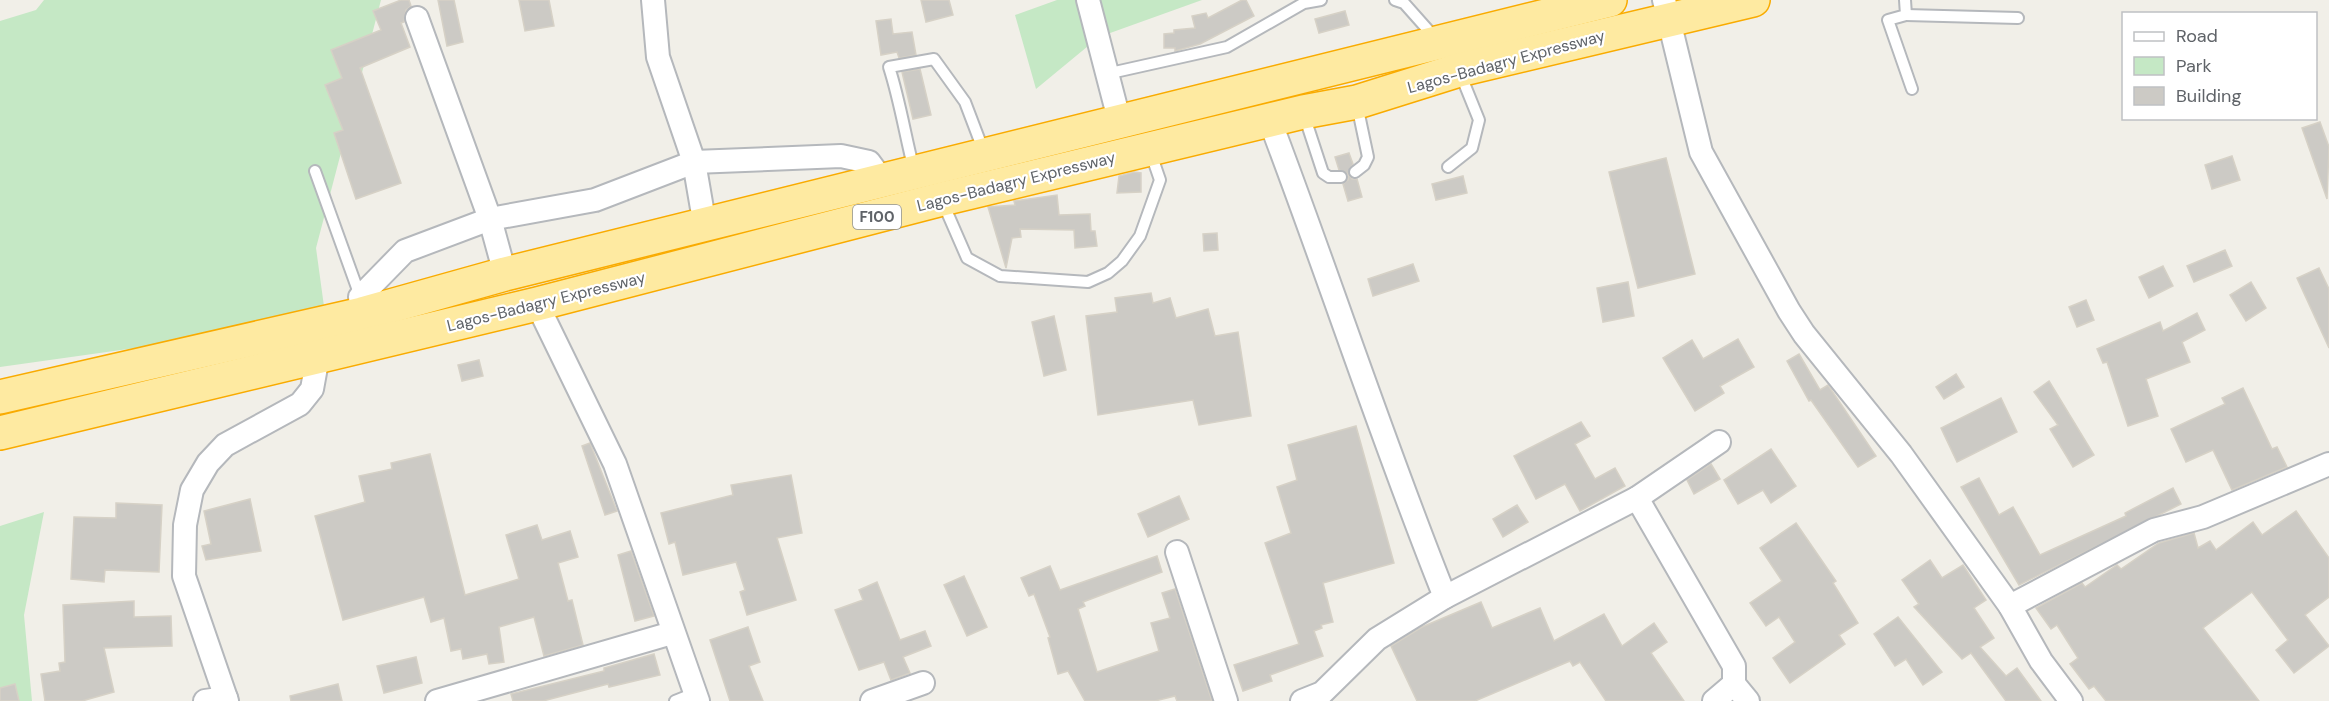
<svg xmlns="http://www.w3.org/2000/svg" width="2329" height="701" viewBox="0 0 2329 701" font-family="'DM Sans',sans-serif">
<rect width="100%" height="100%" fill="#f1efe8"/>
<g fill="#c5e8c5">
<polygon points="44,0 381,0 316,248 326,321 0,367 0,21 36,10"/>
<polygon points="1057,0 1202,0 1099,37 1036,89 1015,15"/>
<polygon points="44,512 24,615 32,701 0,701 0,526"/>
</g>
<g fill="#cccac5" stroke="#d6d1c6" stroke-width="1.5">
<polygon points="401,0 409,0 411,6 406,10 404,22 401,23 410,47 360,68 401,183 356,199 334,133 343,130 325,85 342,78 331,50 381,30 373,11"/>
<polygon points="438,0 454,0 463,42 447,46"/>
<polygon points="519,0 549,0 554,26 525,31"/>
<polygon points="921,0 949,0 953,15 926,22"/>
<polygon points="1242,0 1246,0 1254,16 1200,44 1175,51 1175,48 1164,48 1164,34 1174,33 1174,30 1195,28 1192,16 1206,13 1208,18"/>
<polygon points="1345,11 1349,25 1319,33 1315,19"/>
<polygon points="891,19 893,34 912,32 916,55 899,58 897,52 881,55 876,21"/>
<polygon points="920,69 931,115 913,119 902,72"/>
<polygon points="2320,122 2329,147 2327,199 2302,128"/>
<polygon points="1349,153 1353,164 1348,174 1352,179 1357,179 1362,197 1348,201 1343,184 1348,180 1348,174 1339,170 1335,157"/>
<polygon points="2232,156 2240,180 2212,189 2205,165"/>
<polygon points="1666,158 1695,274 1638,288 1609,172"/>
<polygon points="1134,172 1141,173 1141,192 1117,193 1119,176"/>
<polygon points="1463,176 1467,193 1436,200 1432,184"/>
<polygon points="1057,195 1059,215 1090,214 1091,231 1095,231 1097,246 1075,248 1074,230 1020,229 1021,237 1012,238 1006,268 988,207 1015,205 1014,201"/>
<polygon points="1217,233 1218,250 1204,251 1203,234"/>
<polygon points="2225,250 2232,266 2194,282 2187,266"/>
<polygon points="1413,264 1419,281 1373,296 1368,279"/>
<polygon points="2163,266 2173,286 2149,298 2139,277"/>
<polygon points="2319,268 2329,289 2329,348 2297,278"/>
<polygon points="1628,282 1634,316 1603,322 1597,288"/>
<polygon points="2251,282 2266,308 2246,321 2230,295"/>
<polygon points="1151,293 1153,303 1170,298 1176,318 1208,309 1215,336 1238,332 1251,416 1199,425 1193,400 1098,415 1086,316 1117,312 1115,298"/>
<polygon points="2086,300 2094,320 2077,327 2069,307"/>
<polygon points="2197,313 2205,330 2182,342 2190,362 2146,379 2158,416 2128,426 2107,362 2103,363 2097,349 2160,322 2163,331"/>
<polygon points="1054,316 1066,370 1044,376 1032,322"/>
<polygon points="1738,339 1754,367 1720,386 1724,393 1695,411 1663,358 1692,340 1703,359"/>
<polygon points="1799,354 1820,390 1828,385 1876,456 1858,467 1811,400 1809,401 1787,361"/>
<polygon points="479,360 483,376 462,381 458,365"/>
<polygon points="1956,374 1964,387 1944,399 1936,387"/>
<polygon points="2049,381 2094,455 2073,467 2050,429 2058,425 2034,392"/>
<polygon points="2243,388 2272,449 2277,447 2287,467 2232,490 2213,450 2186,462 2171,429 2225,404 2222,398"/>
<polygon points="2001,398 2017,432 1957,462 1941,428"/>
<polygon points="1581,422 1590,436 1575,444 1595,479 1615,468 1625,486 1580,511 1565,484 1536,499 1514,456"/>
<polygon points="1356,426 1394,563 1323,583 1333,622 1321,625 1322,628 1314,631 1323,656 1270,675 1272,681 1243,691 1234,665 1299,644 1265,543 1291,533 1277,487 1297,480 1288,445"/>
<polygon points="590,443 617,511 605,515 582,446"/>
<polygon points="1771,449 1796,486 1771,503 1763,490 1738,504 1724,480"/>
<polygon points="430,454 465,595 519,579 506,535 537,525 542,540 570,531 578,557 558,563 568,601 572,600 583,645 544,656 534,617 499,627 504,662 489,664 487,654 463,659 461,649 451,651 444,618 431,622 424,597 343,620 315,516 365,502 359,476 392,469 391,463"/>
<polygon points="1711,464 1720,479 1694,494 1687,480"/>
<polygon points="791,475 802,533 777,538 796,600 747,615 740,592 745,590 736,562 683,575 675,542 669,544 661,513 733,495 731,485"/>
<polygon points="1979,478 1999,515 2013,507 2040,555 2126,516 2125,513 2173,488 2181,504 2019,585 1961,487"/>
<polygon points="1179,496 1189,519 1148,537 1138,514"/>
<polygon points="250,499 261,551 206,560 202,546 211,544 204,511"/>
<polygon points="116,503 162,505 159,572 105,570 104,582 71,579 74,517 116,518"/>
<polygon points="1517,505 1528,522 1503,537 1493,519"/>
<polygon points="2296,511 2329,558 2329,597 2305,615 2329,646 2294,673 2276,650 2288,640 2252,592 2203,628 2259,701 2106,701 2094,686 2089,689 2070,664 2078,658 2057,625 2051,629 2036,608 2082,583 2085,587 2117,565 2121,569 2159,543 2194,533 2198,548 2210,541 2216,550 2253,522 2262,535"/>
<polygon points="1796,523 1836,581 1833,583 1858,623 1839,635 1845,644 1790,683 1773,658 1795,642 1779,617 1766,626 1750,603 1782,581 1760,548"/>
<polygon points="631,551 654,616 635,621 618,555"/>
<polygon points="1157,556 1162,572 1083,602 1085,606 1078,609 1097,672 1159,651 1151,623 1170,618 1162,593 1175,589 1212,701 1177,701 1175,696 1155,701 1085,701 1068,671 1058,674 1048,638 1050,637 1034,594 1029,596 1021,578 1050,566 1060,590"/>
<polygon points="1930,560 1942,578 1963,565 1986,600 1974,608 1994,638 1980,647 2006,676 2017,668 2041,701 2006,701 1971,653 1962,659 1914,607 1919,604 1902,580"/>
<polygon points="964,576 987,627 967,636 944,585"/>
<polygon points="877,582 900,640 925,631 931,646 903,657 910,673 891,680 884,662 859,670 835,610 863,600 859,590"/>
<polygon points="134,601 134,617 171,616 172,646 104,648 114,692 82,701 45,701 41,674 60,671 59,663 65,662 63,605"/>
<polygon points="1481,602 1492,628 1540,608 1554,641 1604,614 1622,646 1654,623 1667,642 1651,653 1684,701 1606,701 1580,662 1573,666 1570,661 1475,701 1417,701 1391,646 1422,627"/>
<polygon points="1898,617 1942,672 1923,685 1906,659 1895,666 1874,634"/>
<polygon points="748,627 760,662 749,666 763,701 730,701 710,640"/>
<polygon points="654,654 660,675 609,687 608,684 543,701 513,701 511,694 604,671 604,668"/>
<polygon points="416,657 422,683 384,693 377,666"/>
<polygon points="15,684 19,701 0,701 0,688"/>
<polygon points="338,684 342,701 291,701 290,696"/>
</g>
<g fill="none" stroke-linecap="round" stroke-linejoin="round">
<g stroke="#b5b8bc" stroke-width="14">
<g id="service">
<polyline points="1395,0 1404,3 1436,39"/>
<polyline points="1905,0 1906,15 1888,20 1912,89"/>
<polyline points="1906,15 2018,18"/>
<polyline points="1106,74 1227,47 1304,3 1321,0"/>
<polyline points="1304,115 1323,173 1329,177 1341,177"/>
<polyline points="1448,167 1472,148 1479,120 1460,73"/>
<path d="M914,170c-9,-35 -14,-69 -25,-103l45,-8 31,43 19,50"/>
<polyline points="315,171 360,296"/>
<polyline points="1355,172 1364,165 1368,157 1357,105"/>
<polyline points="943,203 967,258 1000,276 1088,282 1108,273 1122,261 1140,236 1160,180 1150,151"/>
<polyline points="675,701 695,693"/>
</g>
</g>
<g stroke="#b5b8bc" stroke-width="26">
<g id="minor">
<polyline points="653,0 658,57 694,162 705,226"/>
<polyline points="1088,0 1120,123"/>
<polyline points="1664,0 1701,152 1789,311 1804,334 1901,454 2010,606 2041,661 2071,701"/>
<polyline points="417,18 490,219 505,274"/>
<path d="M1270,121c60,158 112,319 175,476"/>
<polyline points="537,304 615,464 698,701"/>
<polyline points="362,314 360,297 405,251 490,219 595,200 694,162 841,156 869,162 883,181"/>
<polyline points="1637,498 1734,666 1734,684 1714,701"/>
<polyline points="1177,552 1226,701"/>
<polyline points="2010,606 2154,530 2203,517 2329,464"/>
<polyline points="1734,684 1748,701"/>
<polyline points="205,701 226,698"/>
<polyline points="227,701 184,576 185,525 192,490 208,463 225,445 300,404 312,389 318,356"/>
<polyline points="437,701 672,633"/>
<polyline points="872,701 923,683"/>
<polyline points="1302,701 1322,693 1377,639 1445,597 1637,498 1719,442"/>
</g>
</g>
<g stroke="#f9ab00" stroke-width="36">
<g id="trunk">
<polyline points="0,397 362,314 505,274 1610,0"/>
<polyline points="0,433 537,304 942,199 1303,112 1357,102 1459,70 1753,0"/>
</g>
</g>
<use href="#service" stroke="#fff" stroke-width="10"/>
<use href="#minor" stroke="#fff" stroke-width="22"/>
<use href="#trunk" stroke="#feeaa1" stroke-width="33"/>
</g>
<g text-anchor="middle" stroke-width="4.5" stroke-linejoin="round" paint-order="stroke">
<rect fill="#fff" stroke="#8f9295" stroke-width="1.5" x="853" y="205" width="48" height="24" rx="4.5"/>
<g font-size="15" font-weight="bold" fill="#5f6368">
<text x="877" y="222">F100</text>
</g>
<g font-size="16" fill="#5f6368" stroke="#fff">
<text transform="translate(1506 61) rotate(-15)" y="6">Lagos-Badagry Expressway</text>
<text transform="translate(1016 181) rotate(-14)" y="6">Lagos-Badagry Expressway</text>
<text transform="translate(546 301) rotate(-14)" y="6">Lagos-Badagry Expressway</text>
</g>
</g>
<rect x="2122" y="12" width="195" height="108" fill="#ffffff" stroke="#bfc1c3" stroke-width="1.5"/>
<rect x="2134" y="32" width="30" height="9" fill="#ffffff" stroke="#bfc1c3" stroke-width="1.5"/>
<text x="2176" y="42" font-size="18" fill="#5f6368">Road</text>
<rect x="2134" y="57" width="30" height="18" fill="#c5e8c5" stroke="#bfc1c3" stroke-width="1.5"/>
<text x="2176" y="72" font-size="18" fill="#5f6368">Park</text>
<rect x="2134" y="87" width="30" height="18" fill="#cccac5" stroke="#bfc1c3" stroke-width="1.5"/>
<text x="2176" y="102" font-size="18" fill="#5f6368">Building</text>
</svg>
